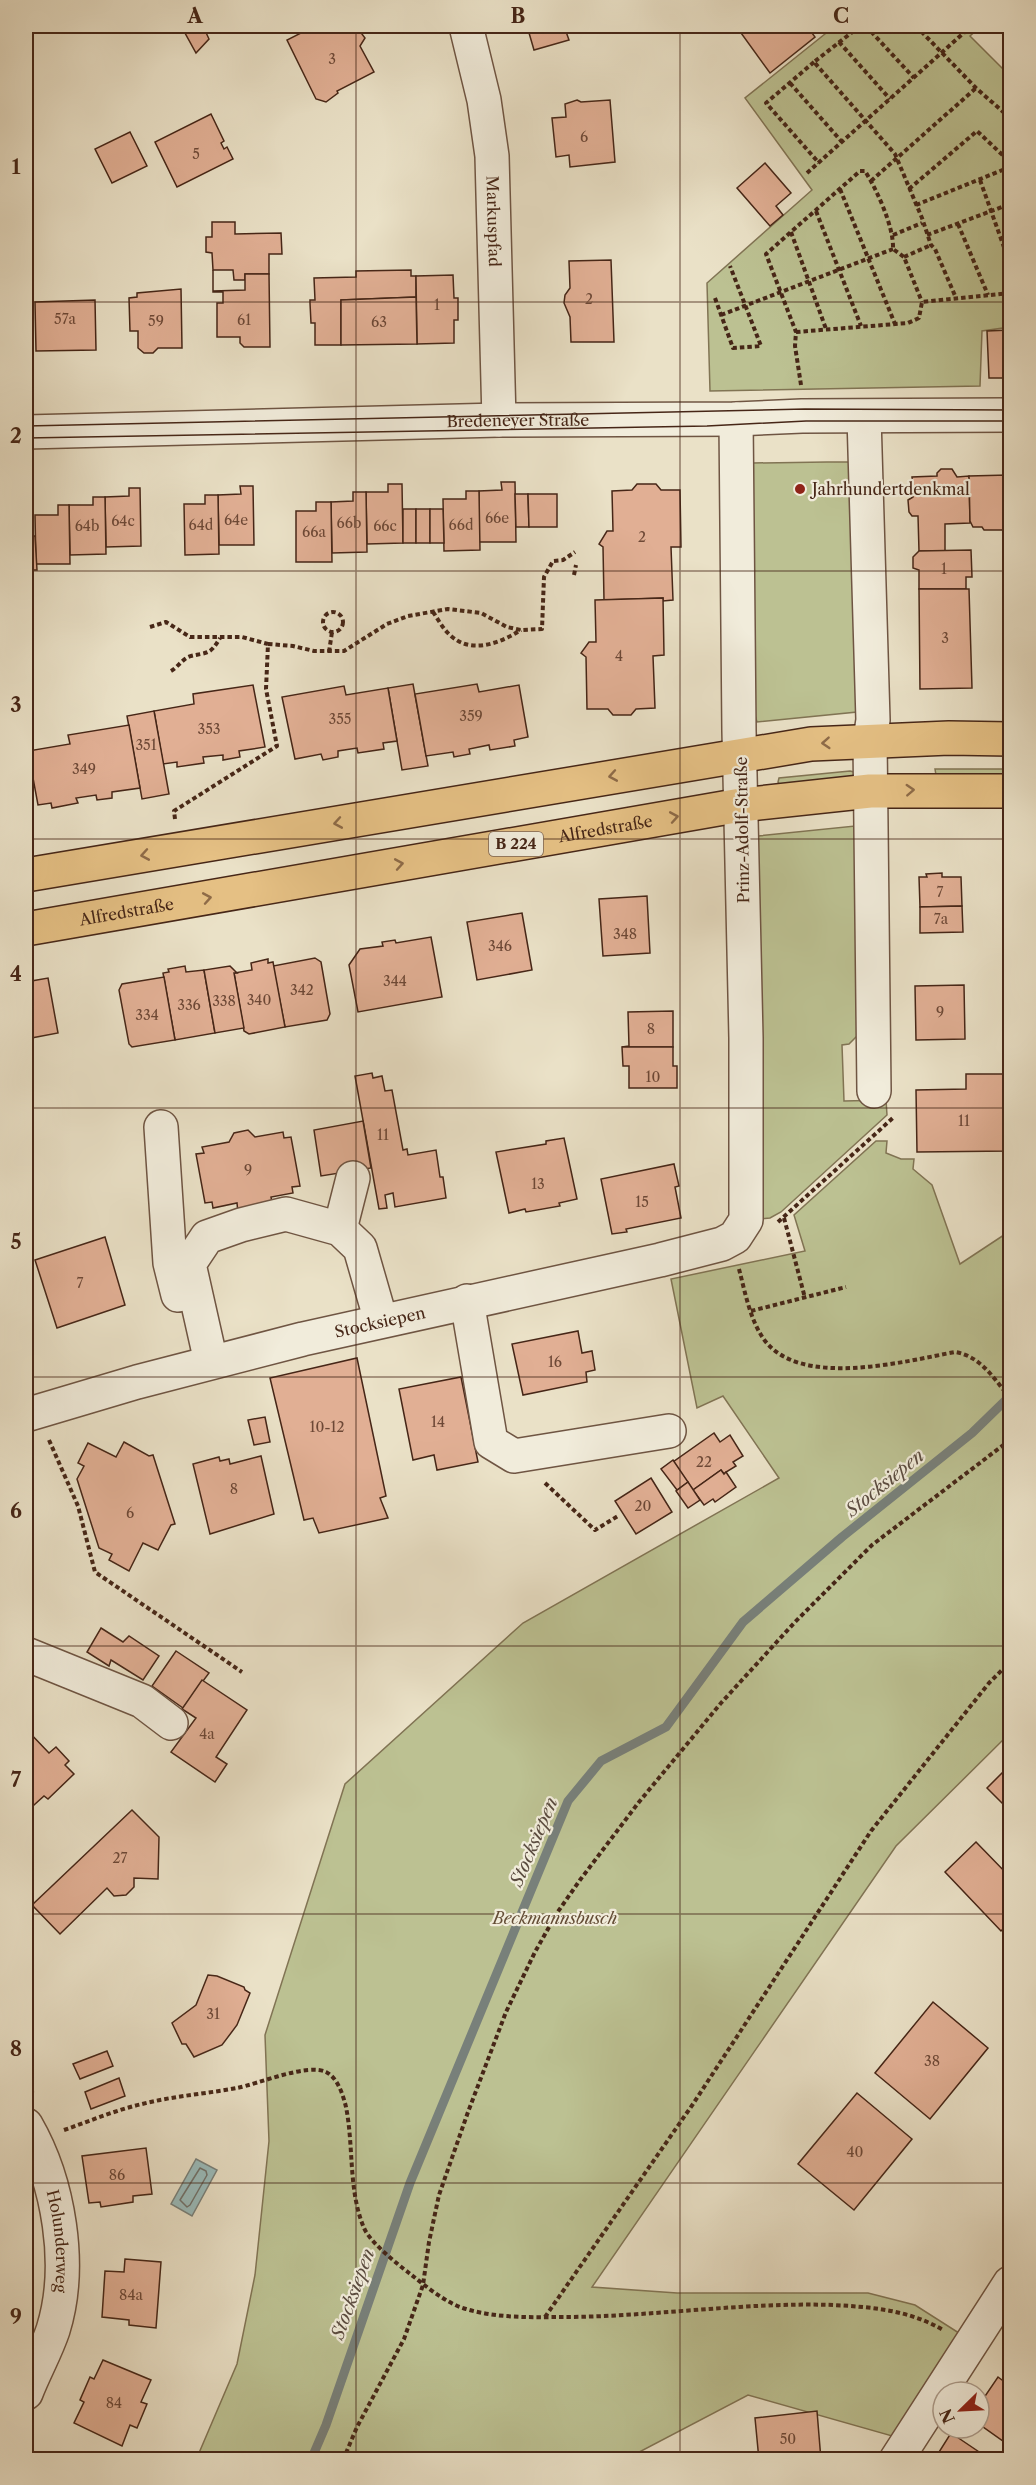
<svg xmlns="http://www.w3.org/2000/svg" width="1036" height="2485" viewBox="0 0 1036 2485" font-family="'Libre Caslon Text',serif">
<rect width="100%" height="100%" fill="#eae1c7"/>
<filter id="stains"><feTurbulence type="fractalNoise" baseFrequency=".00333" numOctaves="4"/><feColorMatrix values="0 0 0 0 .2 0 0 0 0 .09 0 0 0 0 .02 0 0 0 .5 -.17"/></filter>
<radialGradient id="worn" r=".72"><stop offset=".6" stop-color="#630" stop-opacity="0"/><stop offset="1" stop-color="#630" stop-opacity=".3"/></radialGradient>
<g fill="#bcc192" stroke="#817454" stroke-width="1.5">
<polygon points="835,26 981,26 970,36 1010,76 1010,327 982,331 980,386 710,391 707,283 812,190 745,98"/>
<polygon points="827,462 860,462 857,712 757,722 754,712 753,463"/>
<polygon points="935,769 1010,769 1010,776 936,775"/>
<polygon points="850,771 854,772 855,775 853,778 780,785 778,782 779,778"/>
<polygon points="855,826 860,1033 849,1044 842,1045 844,1101 886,1100 887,1115 781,1212 770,1218 760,1219 758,836"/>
<polygon points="876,1141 887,1141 886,1153 901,1159 914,1159 913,1169 932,1185 960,1264 1010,1231 1010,1733 896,1846 592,2287 677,2293 868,2293 915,2305 959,2333 892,2436 748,2395 626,2459 196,2460 237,2364 255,2275 269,2141 265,2035 345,1784 523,1623 779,1478 723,1396 697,1408 671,1279 805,1251 794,1215"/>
</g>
<polygon fill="#9abcbc" stroke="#78807a" stroke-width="1.5" points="196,2159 217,2170 192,2216 171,2204"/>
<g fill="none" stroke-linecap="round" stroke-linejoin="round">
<polygon stroke="#70716a" stroke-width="1.5" points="200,2168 206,2171 207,2175 190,2205 187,2207 180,2200"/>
<polyline stroke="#78807a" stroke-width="9" points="311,2460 326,2425 410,2183 568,1801 601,1761 666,1727 743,1622 842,1537 972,1433 1010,1396"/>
</g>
<g fill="#e1af94" stroke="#462617" stroke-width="1.5">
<polygon points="200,26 203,26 209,39 196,53 185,33"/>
<polygon points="302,26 350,26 353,31 359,30 365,38 360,46 374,72 337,91 338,93 326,102 316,99 287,40 305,31"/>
<polygon points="527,26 564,26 569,40 534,50"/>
<polygon points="736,26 807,26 815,37 770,73"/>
<polygon points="577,100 581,102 610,100 615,162 570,167 569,155 556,157 552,118 566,117 565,104"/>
<polygon points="211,114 224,141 221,143 224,149 227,147 233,159 177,187 155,142"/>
<polygon points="130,132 147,166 112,183 95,149"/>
<polygon points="765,163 791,193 776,206 783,215 770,226 737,188"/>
<polygon points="212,222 235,222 235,234 281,233 282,254 269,254 269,274 245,274 245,280 234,280 233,270 213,270 212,253 206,252 206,237 212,237"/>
<polygon points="611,260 614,342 571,342 570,317 564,303 565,295 570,288 569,261"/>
<polygon points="213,270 213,291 245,290 245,274 269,274 270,347 244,347 240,343 240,337 217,337 217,303 223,303 223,292 213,292"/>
<polygon points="411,270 411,276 416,276 416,297 341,300 341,345 315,345 315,323 311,323 310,303 310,300 315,300 314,278 356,277 356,271"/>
<polygon points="453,275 454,298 458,298 458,320 454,320 454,343 417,344 416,276"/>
<polygon points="181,289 182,348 158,348 153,353 144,353 138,348 138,331 130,331 129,298 137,297 137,293"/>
<polygon points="416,297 417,344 341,345 341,300"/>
<polygon points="95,300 96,350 36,351 35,302"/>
<polygon points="1010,330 1010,378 989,378 987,331"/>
<polygon points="941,469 952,469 957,477 969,476 970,523 945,524 945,551 919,551 918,516 912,516 909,512 908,500 913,497 912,477 937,476 937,473"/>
<polygon points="1008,475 1010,475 1010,534 1009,534"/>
<polygon points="1008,475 1009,530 984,530 982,527 973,527 970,521 969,476"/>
<polygon points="501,482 515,482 516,542 479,542 479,491 502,490"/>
<polygon points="388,484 402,484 403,543 367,544 366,492 388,492"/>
<polygon points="637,484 656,484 661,490 680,490 681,547 671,547 673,600 663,601 663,598 604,600 603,547 599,544 607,531 613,531 612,491 632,490"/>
<polygon points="240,486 253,486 254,545 219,545 218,495 241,494"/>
<polygon points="129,488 140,488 141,546 106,547 105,497 129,496"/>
<polygon points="466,491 479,491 480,550 444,551 443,499 466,499"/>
<polygon points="353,492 366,492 367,552 332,553 331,502 353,501"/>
<polygon points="515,494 528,494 529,527 516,527"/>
<polygon points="528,494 557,494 557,527 529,527"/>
<polygon points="205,495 218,495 219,554 185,555 184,504 205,504"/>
<polygon points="93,497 105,497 106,554 70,555 69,505 93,505"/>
<polygon points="316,502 331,502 332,562 296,562 296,511 316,511"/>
<polygon points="58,505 69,505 70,564 36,564 35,515 58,515"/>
<rect x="403" y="509" width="13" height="34"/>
<rect x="416" y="509" width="14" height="34"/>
<polygon points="430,509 443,509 444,543 430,543"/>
<polygon points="26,536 35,536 37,570 26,570"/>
<polygon points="971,550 972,577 966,577 966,589 919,589 919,570 913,568 913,557 919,551"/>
<polygon points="919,589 969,589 972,688 920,689"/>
<polygon points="663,598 664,655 653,656 655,708 636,709 631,715 613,715 608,709 587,709 586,657 581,653 589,642 596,642 595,600"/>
<polygon points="413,684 428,766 402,770 388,688"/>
<polygon points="477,684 479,692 519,685 528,737 514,740 515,746 490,750 489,745 469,749 470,754 454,757 453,752 426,756 415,694"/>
<polygon points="253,685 265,747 239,751 240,757 223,760 223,755 203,757 204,763 177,767 177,762 163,764 154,711 194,704 193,694"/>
<polygon points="344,686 346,695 388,688 397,741 383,743 384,749 358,753 357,748 338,751 338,757 323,760 321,754 295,759 282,697"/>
<polygon points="154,711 169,794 142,799 127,716"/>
<polygon points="129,725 140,788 112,792 112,798 97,800 96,795 76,798 78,803 52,808 51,803 38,805 28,751 70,744 68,735"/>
<polygon points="942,873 942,877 961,877 962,906 920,907 919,877 927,877 926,874"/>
<polygon points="647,896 650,953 603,956 599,899"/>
<polygon points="962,906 963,932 920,933 920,907"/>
<polygon points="522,913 532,970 477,980 467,922"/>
<polygon points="431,937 442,997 358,1012 349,965 360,949 383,946 382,942 395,940 396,943"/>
<polygon points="315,958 321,962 330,1014 327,1020 285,1027 273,966"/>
<polygon points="268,959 268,963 273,962 285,1027 249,1034 244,1031 234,973 252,970 251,963"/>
<polygon points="185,966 186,972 204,970 215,1033 175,1040 163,973 169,972 168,969"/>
<polygon points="230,966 237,973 234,973 244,1028 215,1033 204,970"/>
<polygon points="164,977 175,1040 132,1047 129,1044 119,990 122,984"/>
<polygon points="48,978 58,1033 26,1039 26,982"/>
<polygon points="964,985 965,1039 916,1040 915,986"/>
<polygon points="673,1011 673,1047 622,1047 629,1046 628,1012"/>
<polygon points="622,1047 673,1047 673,1066 677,1066 677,1088 629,1088 629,1066 623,1066"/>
<polygon points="372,1073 373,1078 382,1076 385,1091 392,1090 403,1150 407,1149 408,1155 436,1150 440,1177 443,1177 446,1198 395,1207 393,1193 385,1195 387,1208 379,1209 355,1076"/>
<polygon points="966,1074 1010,1074 1010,1151 917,1152 916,1090 966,1089"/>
<polygon points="363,1121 371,1168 321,1176 314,1130"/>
<polygon points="248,1130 255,1137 283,1132 284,1138 291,1137 300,1186 292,1187 293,1193 271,1197 273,1207 238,1213 237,1203 213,1208 212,1202 205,1203 196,1154 204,1153 202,1147 229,1142 234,1133"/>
<polygon points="564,1138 577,1199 559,1203 560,1206 526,1212 525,1209 509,1213 496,1152 546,1144 546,1141"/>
<polygon points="674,1164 679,1186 675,1187 681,1218 626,1229 627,1232 612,1234 601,1179"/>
<polygon points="105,1237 125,1305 57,1328 35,1260"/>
<polygon points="578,1331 582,1353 592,1351 595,1370 586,1372 587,1382 523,1395 512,1344"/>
<polygon points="357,1358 386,1496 380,1498 388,1518 319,1533 313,1518 304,1520 270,1378"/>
<polygon points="461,1377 478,1462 437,1470 434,1455 413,1460 399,1389"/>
<polygon points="265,1417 270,1442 254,1445 248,1420"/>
<polygon points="714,1433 720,1442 730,1435 743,1456 733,1462 736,1466 726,1472 724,1474 721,1470 693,1490 673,1462"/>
<polygon points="124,1442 149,1456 153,1455 175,1524 171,1525 158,1550 143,1543 129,1571 109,1560 112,1554 99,1548 77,1479 84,1466 78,1463 88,1443 116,1457"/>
<polygon points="261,1456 274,1514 210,1534 193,1464 219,1457 220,1461 229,1459 230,1464"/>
<polygon points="673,1460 688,1482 677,1490 661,1469"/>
<polygon points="721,1470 724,1474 726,1472 736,1487 715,1502 713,1499 704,1505 693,1490"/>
<polygon points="651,1478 672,1512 636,1534 615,1501"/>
<polygon points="688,1482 700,1500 688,1508 676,1491"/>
<polygon points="101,1628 123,1642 129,1636 159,1656 143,1680 111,1660 109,1666 87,1652"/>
<polygon points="176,1651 209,1673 183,1708 152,1686"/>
<polygon points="202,1680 247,1710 216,1757 227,1764 215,1782 171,1752 196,1718 182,1709"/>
<polygon points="26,1716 33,1724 27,1730 49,1753 56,1747 69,1761 65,1765 74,1774 48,1799 44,1796 34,1805 31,1802 26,1807"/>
<polygon points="1010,1765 1010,1811 987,1788"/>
<polygon points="132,1810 159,1837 158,1879 134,1878 134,1887 126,1895 114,1896 107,1888 60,1934 32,1905"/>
<polygon points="976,1842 1010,1877 1010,1922 1001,1931 945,1872"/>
<polygon points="208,1975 217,1976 244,1987 245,1990 250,1993 237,2025 222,2045 194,2057 186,2044 182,2044 172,2023 196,2005"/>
<polygon points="933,2002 988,2048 930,2119 875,2073"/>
<polygon points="107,2051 113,2066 80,2079 73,2064"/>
<polygon points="119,2078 125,2096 91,2109 85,2092"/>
<polygon points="857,2093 912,2139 854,2210 798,2164"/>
<polygon points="146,2148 152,2194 133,2196 133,2202 101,2207 100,2202 89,2203 82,2156"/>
<polygon points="125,2259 161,2262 156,2328 129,2325 129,2320 102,2317 105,2271 124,2272"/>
<polygon points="103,2360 151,2380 141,2402 147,2404 137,2428 130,2425 122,2446 74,2423 84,2402 80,2400 90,2377 94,2379"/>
<polygon points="998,2377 1010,2386 1010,2446 979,2424 979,2405"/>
<polygon points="817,2411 821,2460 759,2460 755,2418"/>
<polygon points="951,2433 991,2460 934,2460"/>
</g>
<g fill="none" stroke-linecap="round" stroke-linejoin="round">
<g stroke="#6f5543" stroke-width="36">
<g id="minor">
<path id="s1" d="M466,26l18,74 8,56 7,264"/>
<polyline points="864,417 873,720 870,740 874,1091"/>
<path id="s2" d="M26,432l473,-12 237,-1 66,-3 208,-1"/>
<polyline points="161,1127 170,1263 178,1295"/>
<polyline points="340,1229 353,1178"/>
<polyline points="467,1301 491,1442 514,1456 669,1431"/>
<polyline points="211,1362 189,1264 207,1237 241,1225 286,1214 340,1229 360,1248 381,1321"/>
<path id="s3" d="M26,1415l111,-33 166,-43 357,-79 62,-16 13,-7 11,-17v-182l-7,-307 -3,-312"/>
<polyline points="26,1654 142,1701 171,1723"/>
<path id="s4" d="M26,2125c33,57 47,141 27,205 -7,21 -19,42 -27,63"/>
<polyline points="896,2460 1010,2283"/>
</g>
</g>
<g stroke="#462617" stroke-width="36">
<g id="major">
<polyline points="26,875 811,744 949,738 1010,739"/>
<path id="s5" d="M26,929l715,-124 129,-14h140"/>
</g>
</g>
<g stroke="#462617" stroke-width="4" stroke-dasharray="4.5 3" stroke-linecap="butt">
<polyline points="860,26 814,62 895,154 922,218 931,245 935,249 956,298"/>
<polyline points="866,26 914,78"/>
<polyline points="916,26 976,88 1010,118"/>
<polyline points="967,30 973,26"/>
<polyline points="839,42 890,99"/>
<polyline points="814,62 766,103 819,163"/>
<polyline points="790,83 842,142"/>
<polyline points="807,173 967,30 962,26"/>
<polyline points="980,180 1010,264"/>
<polyline points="871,181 976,88"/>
<polyline points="840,189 895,324"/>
<polyline points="909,189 977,131 1010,162"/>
<polyline points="916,205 1010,167"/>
<polyline points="816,211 861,326"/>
<polyline points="958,224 988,295"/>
<polyline points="791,232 826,329"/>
<polyline points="893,235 922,223"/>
<polyline points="927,235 1010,204"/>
<polyline points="904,257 931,245"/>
<polyline points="715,298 733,348 761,346 730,266"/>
<polyline points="721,315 893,249"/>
<polyline points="796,332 908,323 919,318 922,302 1010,293"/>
<path d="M801,385l-6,-39 1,-14 -30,-78 94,-83h5c12,19 29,56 28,78l11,8 18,45"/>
<polyline points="574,575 576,565"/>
<circle cx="333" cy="622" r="10"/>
<path d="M433,612c5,7 10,17 17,23 21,20 50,8 71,-5"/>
<polyline points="150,627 166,622 190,637 242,637 268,644 266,689 277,746 174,811 175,819"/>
<polyline points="268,644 293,646 314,651 344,651 387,624 408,616 448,609 481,613 507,627 521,630 542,629 544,577 553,561 563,560 575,552"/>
<polyline points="329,652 332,632"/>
<path d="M171,671c7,-4 12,-13 20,-15 17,-4 19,-1 29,-18"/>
<polyline points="784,1218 805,1298"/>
<polyline points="778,1222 894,1117"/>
<path d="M739,1269c6,23 11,50 24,69 35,52 143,23 192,14 26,4 40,28 55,46"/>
<polyline points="751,1311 846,1287"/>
<polyline points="49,1440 78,1506 95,1572 242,1672"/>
<polyline points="545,1483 595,1530 618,1516"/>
<polyline points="26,2083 34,2095"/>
<path d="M64,2130c26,-9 52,-20 78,-26 31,-8 63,-10 95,-16 21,-4 70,-25 89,-16 12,6 17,23 20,35 8,40 2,83 18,121 6,14 32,35 45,45 17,13 36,30 57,36 33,10 70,8 104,8 88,-1 175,-15 263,-12 39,2 76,5 110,25"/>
<polyline points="545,2317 693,2104 871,1831 989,1683 1010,1662"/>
<polyline points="26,2456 30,2460"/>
<polyline points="343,2460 357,2427 404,2339 423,2285 429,2242 439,2195 468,2112 506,2012 535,1952 557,1913 580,1880 639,1802 721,1703 795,1622 872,1545 1010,1440"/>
</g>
<use href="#minor" stroke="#f1ecdb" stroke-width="33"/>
<use href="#major" stroke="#e5c084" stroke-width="33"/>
<g stroke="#462617" stroke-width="1.5">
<polyline points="26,426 805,409 1010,410"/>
<polyline points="26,438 707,426 806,421 1010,421"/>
</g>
</g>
<defs><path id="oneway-chevron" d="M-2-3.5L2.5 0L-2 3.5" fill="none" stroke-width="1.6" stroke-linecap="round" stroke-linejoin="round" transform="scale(1.5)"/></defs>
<g stroke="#8e6b48">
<use href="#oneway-chevron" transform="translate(826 743) rotate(176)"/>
<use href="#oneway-chevron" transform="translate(613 776) rotate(170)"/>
<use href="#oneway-chevron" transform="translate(910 790) rotate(-3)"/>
<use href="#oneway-chevron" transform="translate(674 817) rotate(-10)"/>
<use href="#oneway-chevron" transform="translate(338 823) rotate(170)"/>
<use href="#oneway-chevron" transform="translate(145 855) rotate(170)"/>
<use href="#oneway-chevron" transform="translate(399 864) rotate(-10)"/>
<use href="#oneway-chevron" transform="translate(207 898) rotate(-10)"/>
</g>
<path fill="none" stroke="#462617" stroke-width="1.5" stroke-opacity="0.55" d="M356,26v2434M680,26v2434M26,302h984M26,571h984M26,839h984M26,1108h984M26,1377h984M26,1646h984M26,1914h984M26,2183h984"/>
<circle fill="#8f2418" stroke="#f1ecdb" stroke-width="2" cx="800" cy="489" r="6"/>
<g text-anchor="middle" stroke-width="4.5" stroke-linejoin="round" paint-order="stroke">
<g font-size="14" fill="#6d4836">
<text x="332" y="64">3</text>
<text x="584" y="142">6</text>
<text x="196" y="159">5</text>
<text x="589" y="304">2</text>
<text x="437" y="310">1</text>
<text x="65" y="324">57a</text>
<text x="244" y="325">61</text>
<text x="156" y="326">59</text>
<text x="379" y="327">63</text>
<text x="497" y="523">66e</text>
<text x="236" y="525">64e</text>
<text x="123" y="526">64c</text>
<text x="349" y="528">66b</text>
<text x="201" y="530">64d</text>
<text x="461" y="530">66d</text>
<text x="87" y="531">64b</text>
<text x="385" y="531">66c</text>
<text x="314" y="537">66a</text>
<text x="642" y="542">2</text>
<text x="944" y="574">1</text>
<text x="945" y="643">3</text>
<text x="619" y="661">4</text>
<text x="471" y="721">359</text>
<text x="340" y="724">355</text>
<text x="209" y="734">353</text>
<text x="146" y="750">351</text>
<text x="84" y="774">349</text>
<text x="940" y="897">7</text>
<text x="941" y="924">7a</text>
<text x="625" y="939">348</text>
<text x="500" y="951">346</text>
<text x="395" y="986">344</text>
<text x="302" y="995">342</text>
<text x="259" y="1005">340</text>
<text x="224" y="1006">338</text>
<text x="189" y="1010">336</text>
<text x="940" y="1017">9</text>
<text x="147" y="1020">334</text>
<text x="651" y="1034">8</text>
<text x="653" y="1082">10</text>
<text x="964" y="1126">11</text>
<text x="383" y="1140">11</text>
<text x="248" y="1175">9</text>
<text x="538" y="1189">13</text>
<text x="642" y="1207">15</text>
<text x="80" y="1288">7</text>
<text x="555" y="1367">16</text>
<text x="438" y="1427">14</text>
<text x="327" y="1432">10-12</text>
<text x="704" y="1467">22</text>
<text x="234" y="1494">8</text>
<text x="643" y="1511">20</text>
<text x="130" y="1518">6</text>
<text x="207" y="1739">4a</text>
<text x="120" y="1863">27</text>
<text x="213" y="2019">31</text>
<text x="932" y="2066">38</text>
<text x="855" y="2157">40</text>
<text x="117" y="2180">86</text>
<text x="131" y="2300">84a</text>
<text x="114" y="2408">84</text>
<text x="788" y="2444">50</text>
</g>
<rect fill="#f1ecdb" stroke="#796152" stroke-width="1.5" x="489" y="832" width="54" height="24" rx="4.5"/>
<g font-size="15" font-weight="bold" fill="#462617">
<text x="516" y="849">B 224</text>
</g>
<g font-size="16" fill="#462617" stroke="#f1ecdb">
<text dy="6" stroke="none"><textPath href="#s1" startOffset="198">Markuspfad</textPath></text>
<text dy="6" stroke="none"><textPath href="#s2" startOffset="492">Bredeneyer Straße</textPath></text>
<text dy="6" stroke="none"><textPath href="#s5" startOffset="588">Alfredstraße</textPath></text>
<text transform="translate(742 830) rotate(-91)" y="6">Prinz-Adolf-Straße</text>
<text dy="6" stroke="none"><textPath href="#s5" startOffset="102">Alfredstraße</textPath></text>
<text dy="6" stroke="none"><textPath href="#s3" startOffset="366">Stocksiepen</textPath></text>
<text dy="6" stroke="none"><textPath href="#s4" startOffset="122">Holunderweg</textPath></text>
</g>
<g font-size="16" fill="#462617" stroke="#f1ecdb" text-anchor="start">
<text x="812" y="495">Jahrhundertdenkmal</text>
</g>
<g font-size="16" font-style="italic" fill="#644d36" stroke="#f1ecdb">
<text x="555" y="1924">Beckmannsbusch</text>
</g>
<g font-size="18" font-style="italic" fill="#5b4c40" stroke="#f1ecdb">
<text transform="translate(885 1483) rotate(-39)" y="6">Stocksiepen</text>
<text transform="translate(534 1842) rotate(-67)" y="6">Stocksiepen</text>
<text transform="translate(353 2294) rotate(-70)" y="6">Stocksiepen</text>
</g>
</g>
<rect width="1036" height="2485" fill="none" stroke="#eae1c7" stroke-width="66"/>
<g transform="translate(961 2410) rotate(246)"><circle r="28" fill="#f1ecdb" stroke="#ad9d8d" stroke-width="1.5"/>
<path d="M0-4.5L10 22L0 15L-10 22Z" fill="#8f2418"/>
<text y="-9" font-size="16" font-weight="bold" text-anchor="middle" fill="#462617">N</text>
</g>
<rect x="33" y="33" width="970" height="2419" fill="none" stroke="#462617" stroke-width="2"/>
<g font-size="20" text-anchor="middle" font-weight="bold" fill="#462617">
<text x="195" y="23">A</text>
<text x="518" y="23">B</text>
<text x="841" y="23">C</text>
<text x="16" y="174">1</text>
<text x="16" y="443">2</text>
<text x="16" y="712">3</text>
<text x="16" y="981">4</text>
<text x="16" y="1249">5</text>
<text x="16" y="1518">6</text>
<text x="16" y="1787">7</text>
<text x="16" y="2056">8</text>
<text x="16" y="2324">9</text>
</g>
<rect width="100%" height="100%" filter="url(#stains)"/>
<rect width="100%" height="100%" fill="url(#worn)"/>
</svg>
